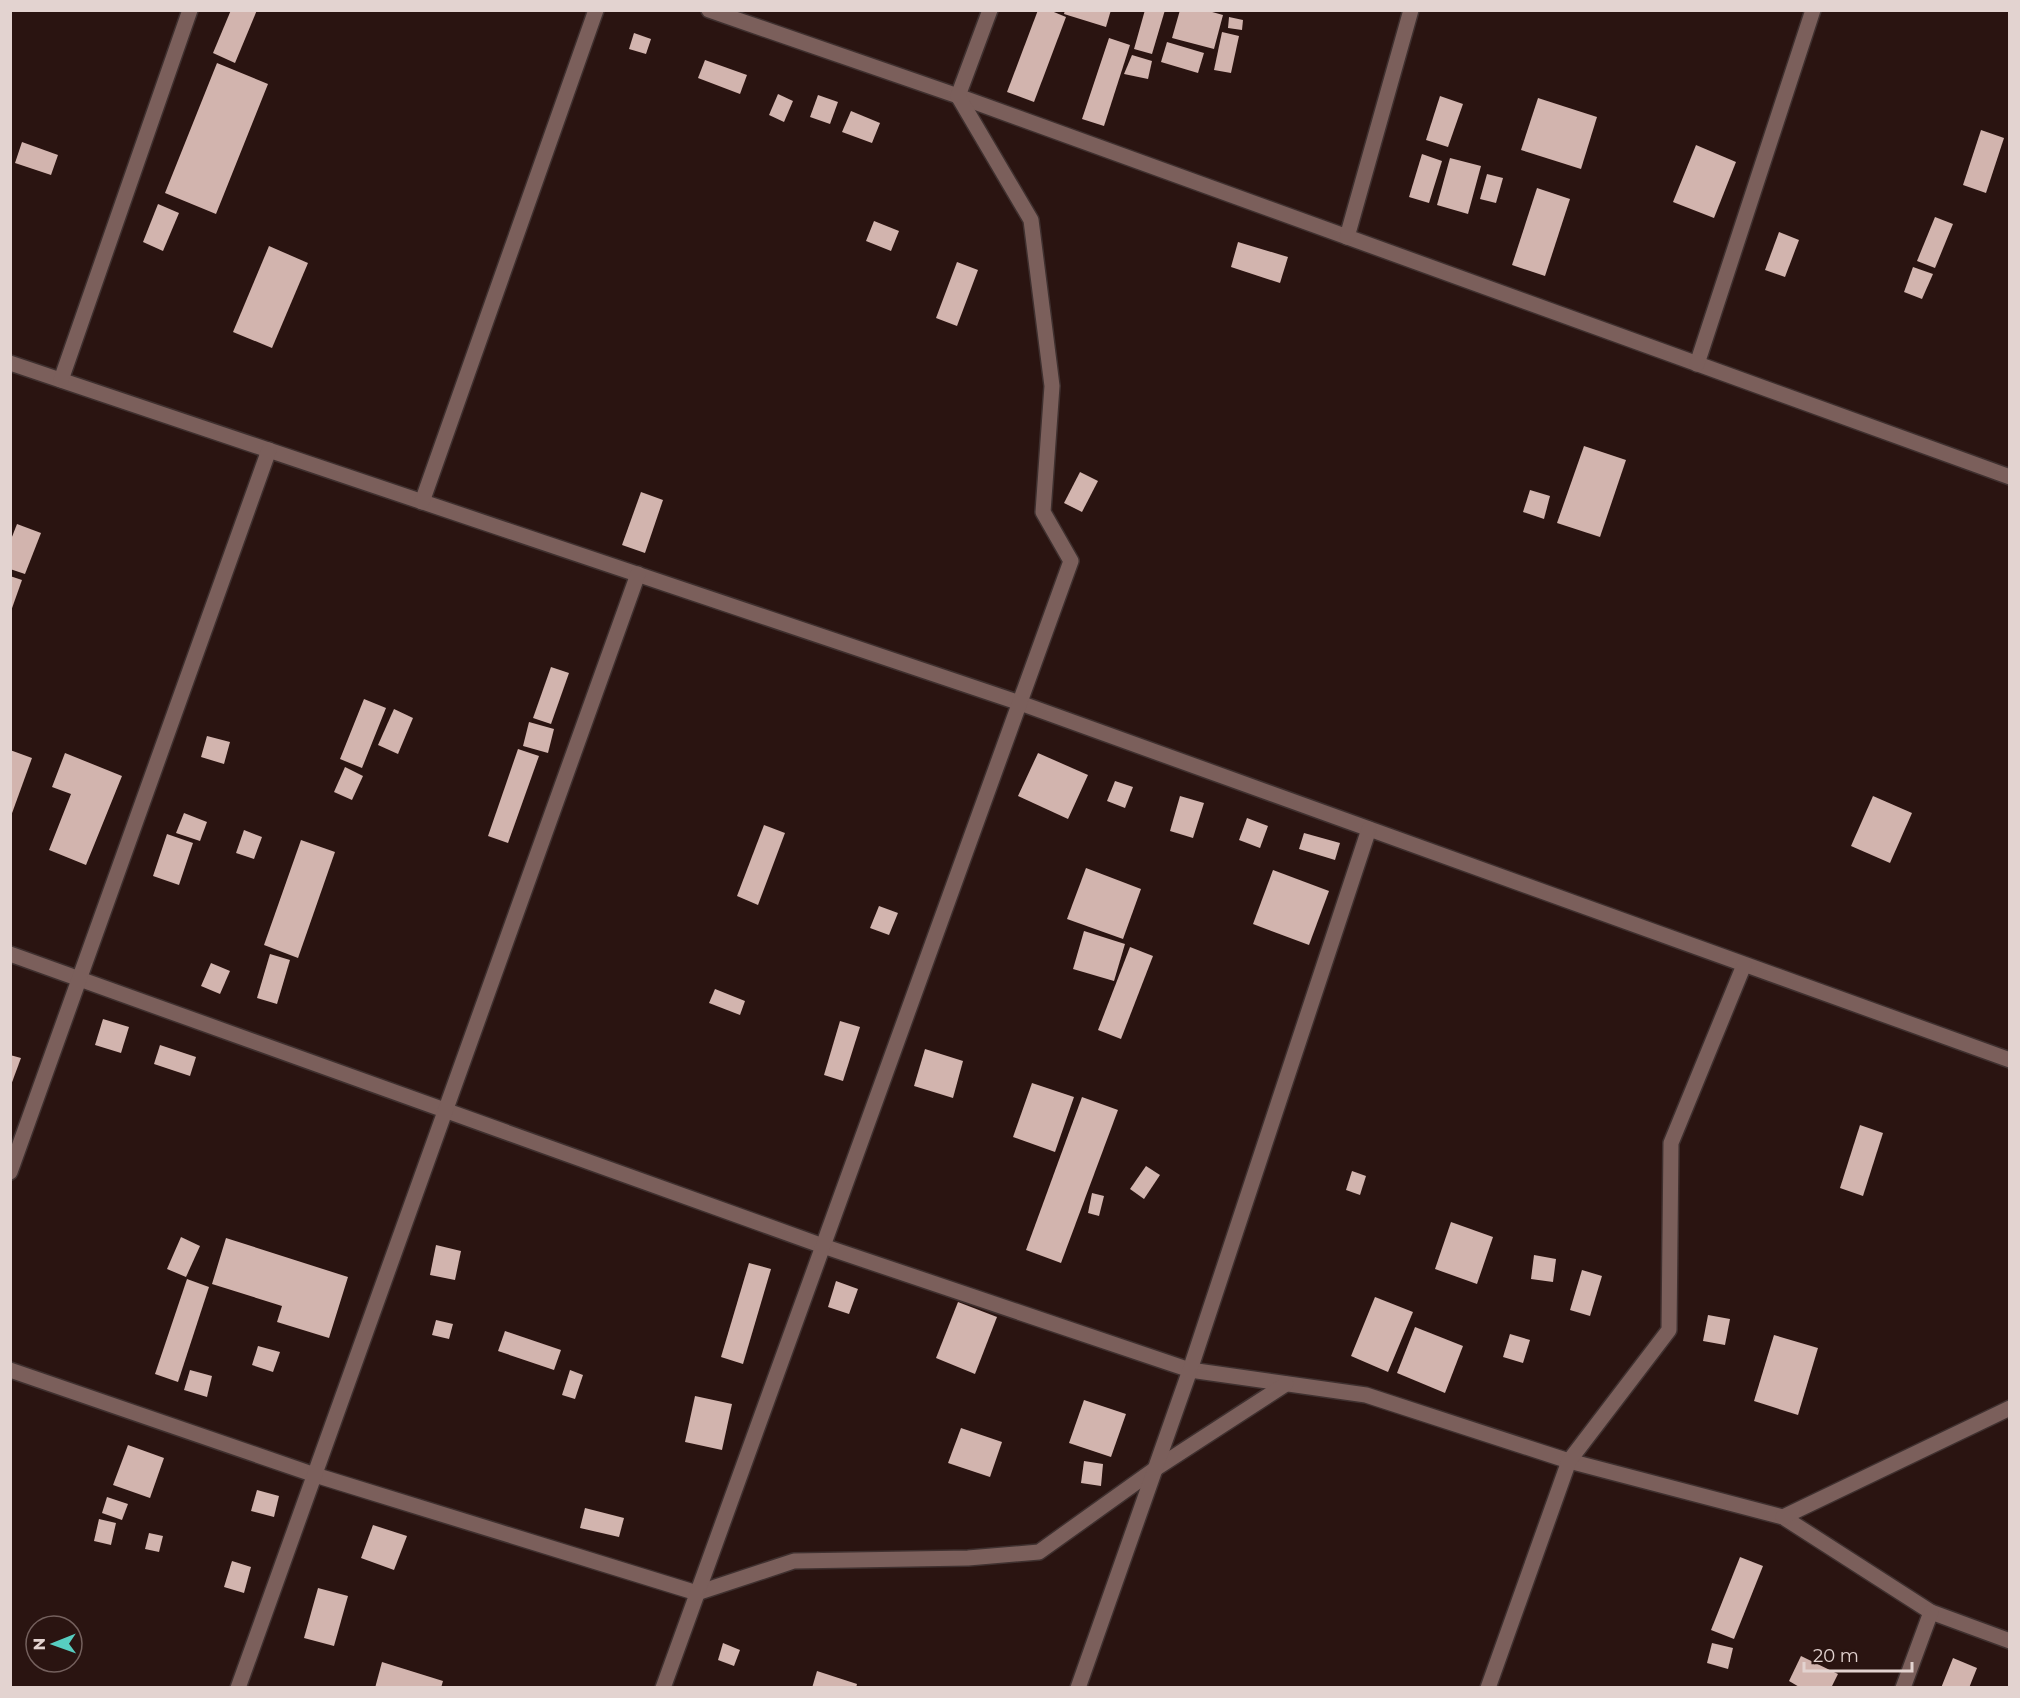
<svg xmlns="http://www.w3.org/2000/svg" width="2020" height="1698" viewBox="0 0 2020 1698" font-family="Montserrat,sans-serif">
<rect width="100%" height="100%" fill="#2a1411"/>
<g fill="#d2b4ae">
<polygon points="231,10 257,10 235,63 213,53"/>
<polygon points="1038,10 1049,10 1066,17 1034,102 1007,92"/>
<polygon points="1065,10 1111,10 1106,27 1064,14"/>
<polygon points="1145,10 1165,10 1152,54 1134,49"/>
<polygon points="1180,10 1205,10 1223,15 1214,49 1172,38"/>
<polygon points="1229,17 1243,20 1242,30 1228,28"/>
<polygon points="1222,32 1239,36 1231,73 1214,70"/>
<polygon points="634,33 651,39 646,54 629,49"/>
<polygon points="1109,38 1130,45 1104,126 1082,119"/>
<polygon points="1167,42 1204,53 1198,73 1161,62"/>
<polygon points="1132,55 1152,61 1148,79 1124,74"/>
<polygon points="705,60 747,75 740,94 698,78"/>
<polygon points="217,63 268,84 216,214 165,193"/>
<polygon points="778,94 793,101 784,122 769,115"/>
<polygon points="818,95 838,102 830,124 810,117"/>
<polygon points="1440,96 1463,104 1448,147 1426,140"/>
<polygon points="1538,98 1597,117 1581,169 1521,150"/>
<polygon points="851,111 880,123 872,143 842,132"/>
<polygon points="1981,130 2004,138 1986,193 1963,185"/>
<polygon points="22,142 58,155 51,175 15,163"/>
<polygon points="1696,145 1736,162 1714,218 1673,202"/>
<polygon points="1422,154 1442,161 1429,203 1409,197"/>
<polygon points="1450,158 1481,166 1468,214 1437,205"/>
<polygon points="1487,174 1503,178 1496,203 1480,199"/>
<polygon points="1537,188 1570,199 1545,276 1512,265"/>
<polygon points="158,204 179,213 163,251 143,242"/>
<polygon points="1935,217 1953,224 1935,268 1917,261"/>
<polygon points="874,221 899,231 891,251 866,241"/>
<polygon points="1779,232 1799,240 1785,277 1765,270"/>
<polygon points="1238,242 1288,257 1280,283 1231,267"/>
<polygon points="269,246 308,263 272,348 233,332"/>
<polygon points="957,262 978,270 957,326 936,318"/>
<polygon points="1913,267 1933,274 1922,299 1904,292"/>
<polygon points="1584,446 1626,460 1600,537 1557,523"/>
<polygon points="1080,472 1098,481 1082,512 1064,503"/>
<polygon points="1530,490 1550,496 1544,519 1523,512"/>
<polygon points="641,492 663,500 645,553 622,545"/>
<polygon points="17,524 41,533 25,574 10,569 10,542"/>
<polygon points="10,576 22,580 11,611 10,611"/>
<polygon points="551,667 569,673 551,724 533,718"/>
<polygon points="364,699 386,708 362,768 340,759"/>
<polygon points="394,709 413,718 398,754 378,745"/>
<polygon points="529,722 554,729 548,753 523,746"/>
<polygon points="207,736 230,742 224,764 201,757"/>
<polygon points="518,749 539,756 508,843 488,836"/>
<polygon points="10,750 32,758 11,816 10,815"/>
<polygon points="65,753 122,776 86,865 49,850 71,794 52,787"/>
<polygon points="1038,753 1088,775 1068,819 1018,796"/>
<polygon points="345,767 363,776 352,800 334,792"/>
<polygon points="1115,781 1133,787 1125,808 1107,801"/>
<polygon points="1180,796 1204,803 1193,838 1170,831"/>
<polygon points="1873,796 1912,813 1890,863 1851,846"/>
<polygon points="184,813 207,822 200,841 176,833"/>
<polygon points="1247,818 1268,826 1260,848 1239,840"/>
<polygon points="764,825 785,833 758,905 737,896"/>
<polygon points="244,830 262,837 254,859 236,853"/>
<polygon points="1304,833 1340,843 1335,860 1299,849"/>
<polygon points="167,834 193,843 179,885 153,876"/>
<polygon points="301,840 335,852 298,958 264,945"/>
<polygon points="1086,868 1141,889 1123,939 1067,919"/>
<polygon points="1273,870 1329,891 1309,945 1253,924"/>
<polygon points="879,906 898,913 889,935 870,928"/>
<polygon points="1084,931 1125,944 1114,981 1073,969"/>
<polygon points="1130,947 1153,956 1121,1039 1098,1030"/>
<polygon points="270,954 290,960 277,1004 257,998"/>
<polygon points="211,963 230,971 220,994 201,986"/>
<polygon points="715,989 745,1001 740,1015 709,1003"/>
<polygon points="103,1019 129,1027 121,1053 95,1045"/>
<polygon points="840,1021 860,1027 843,1081 824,1075"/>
<polygon points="160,1045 196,1057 190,1076 154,1064"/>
<polygon points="925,1049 963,1061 953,1098 914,1086"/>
<polygon points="10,1055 21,1058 11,1085 10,1085"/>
<polygon points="1032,1083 1074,1097 1055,1152 1013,1137"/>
<polygon points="1082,1097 1118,1110 1061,1263 1026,1250"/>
<polygon points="1860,1125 1883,1133 1863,1196 1840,1188"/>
<polygon points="1146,1166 1160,1175 1144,1199 1130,1189"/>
<polygon points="1352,1171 1366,1176 1360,1195 1346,1190"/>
<polygon points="1092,1193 1104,1196 1099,1216 1088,1213"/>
<polygon points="1451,1222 1493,1237 1477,1284 1435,1269"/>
<polygon points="181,1237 200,1246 186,1277 167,1269"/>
<polygon points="226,1238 348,1277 329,1338 277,1322 282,1306 212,1284"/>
<polygon points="436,1245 461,1251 455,1280 430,1275"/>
<polygon points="1534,1255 1556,1259 1553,1282 1531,1279"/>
<polygon points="749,1263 771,1269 743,1364 721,1357"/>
<polygon points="1582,1270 1602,1276 1590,1316 1570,1310"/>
<polygon points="187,1279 209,1287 178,1382 155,1374"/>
<polygon points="836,1281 858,1289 849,1314 828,1307"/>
<polygon points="1375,1297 1413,1312 1388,1372 1351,1356"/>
<polygon points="958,1302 997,1317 975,1374 936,1358"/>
<polygon points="1708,1315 1730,1319 1725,1345 1703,1341"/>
<polygon points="436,1320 453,1324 449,1339 432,1335"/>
<polygon points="1415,1327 1463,1346 1445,1393 1397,1373"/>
<polygon points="505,1331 561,1350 554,1370 498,1351"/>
<polygon points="1510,1334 1530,1340 1523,1363 1503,1357"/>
<polygon points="1774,1335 1818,1348 1798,1415 1754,1401"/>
<polygon points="258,1346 280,1352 273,1372 252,1365"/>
<polygon points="190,1370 212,1376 207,1397 184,1390"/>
<polygon points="570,1370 583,1375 575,1399 562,1395"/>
<polygon points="695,1396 732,1404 722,1450 685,1442"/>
<polygon points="1084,1400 1126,1414 1111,1457 1069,1443"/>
<polygon points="961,1428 1002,1442 990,1477 948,1463"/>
<polygon points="128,1445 164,1458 150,1498 113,1485"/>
<polygon points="1084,1461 1103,1464 1101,1486 1081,1483"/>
<polygon points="257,1490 279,1496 274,1517 251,1511"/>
<polygon points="107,1497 128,1504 122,1520 102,1513"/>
<polygon points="585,1508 624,1518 619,1537 580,1528"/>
<polygon points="99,1519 116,1523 111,1545 94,1541"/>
<polygon points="373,1525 407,1536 394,1570 361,1558"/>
<polygon points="149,1533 163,1536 159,1552 145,1549"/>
<polygon points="1740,1557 1763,1566 1734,1639 1711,1630"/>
<polygon points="232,1561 251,1567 244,1593 224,1587"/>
<polygon points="318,1588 348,1596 334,1646 304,1638"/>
<polygon points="723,1643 740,1650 734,1666 718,1660"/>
<polygon points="1712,1643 1733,1648 1728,1669 1707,1663"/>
<polygon points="1801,1656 1838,1674 1831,1688 1801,1688 1789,1681"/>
<polygon points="1953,1658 1977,1668 1969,1688 1941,1688"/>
<polygon points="382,1662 443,1681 441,1688 375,1688"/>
<polygon points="817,1671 857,1684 856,1688 812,1688"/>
</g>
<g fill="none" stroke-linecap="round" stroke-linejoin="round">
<g stroke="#3f302f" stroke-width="18">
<g id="street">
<polyline points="709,10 958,96 2010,477"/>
<polyline points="1347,237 1411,10"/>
<polyline points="10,363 1020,703 2010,1060"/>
<polyline points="1697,364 1813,10"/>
<polyline points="61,380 190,10"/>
<polyline points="422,502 596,10"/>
<polyline points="10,954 823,1246 1190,1370 1366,1395 1569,1461 1783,1517 1931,1612 2010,1641"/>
<polyline points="10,1172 269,450"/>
<polyline points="10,1370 315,1475 697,1593 794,1561 968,1558 1039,1552 1155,1469 1286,1384"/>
<polyline points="1783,1517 2010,1408"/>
<polyline points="238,1688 638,574"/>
<polyline points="663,1688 1071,561 1043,512 1052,386 1031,220 958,96 990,10"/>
<polyline points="1078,1688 1190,1370 1369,829"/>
<polyline points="1488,1688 1569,1461 1669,1330 1671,1143 1744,965"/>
<polyline points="1903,1688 1931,1612"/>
</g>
</g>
<use href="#street" stroke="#7b5f5b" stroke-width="15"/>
</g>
<rect width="2020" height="1698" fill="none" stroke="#e3d3d0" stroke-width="24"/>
<g transform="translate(54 1644) rotate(269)"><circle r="28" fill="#2a1411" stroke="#74605d" stroke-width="1.5"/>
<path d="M0-4.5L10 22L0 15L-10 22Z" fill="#57cec1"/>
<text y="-9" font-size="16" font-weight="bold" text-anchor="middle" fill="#e3d3d0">N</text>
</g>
<path d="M1804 1662v9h108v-9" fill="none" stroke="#e3d3d0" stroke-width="3"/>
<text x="1813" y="1662" font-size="18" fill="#e3d3d0" stroke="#2a1411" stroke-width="4.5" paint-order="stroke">20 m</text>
</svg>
